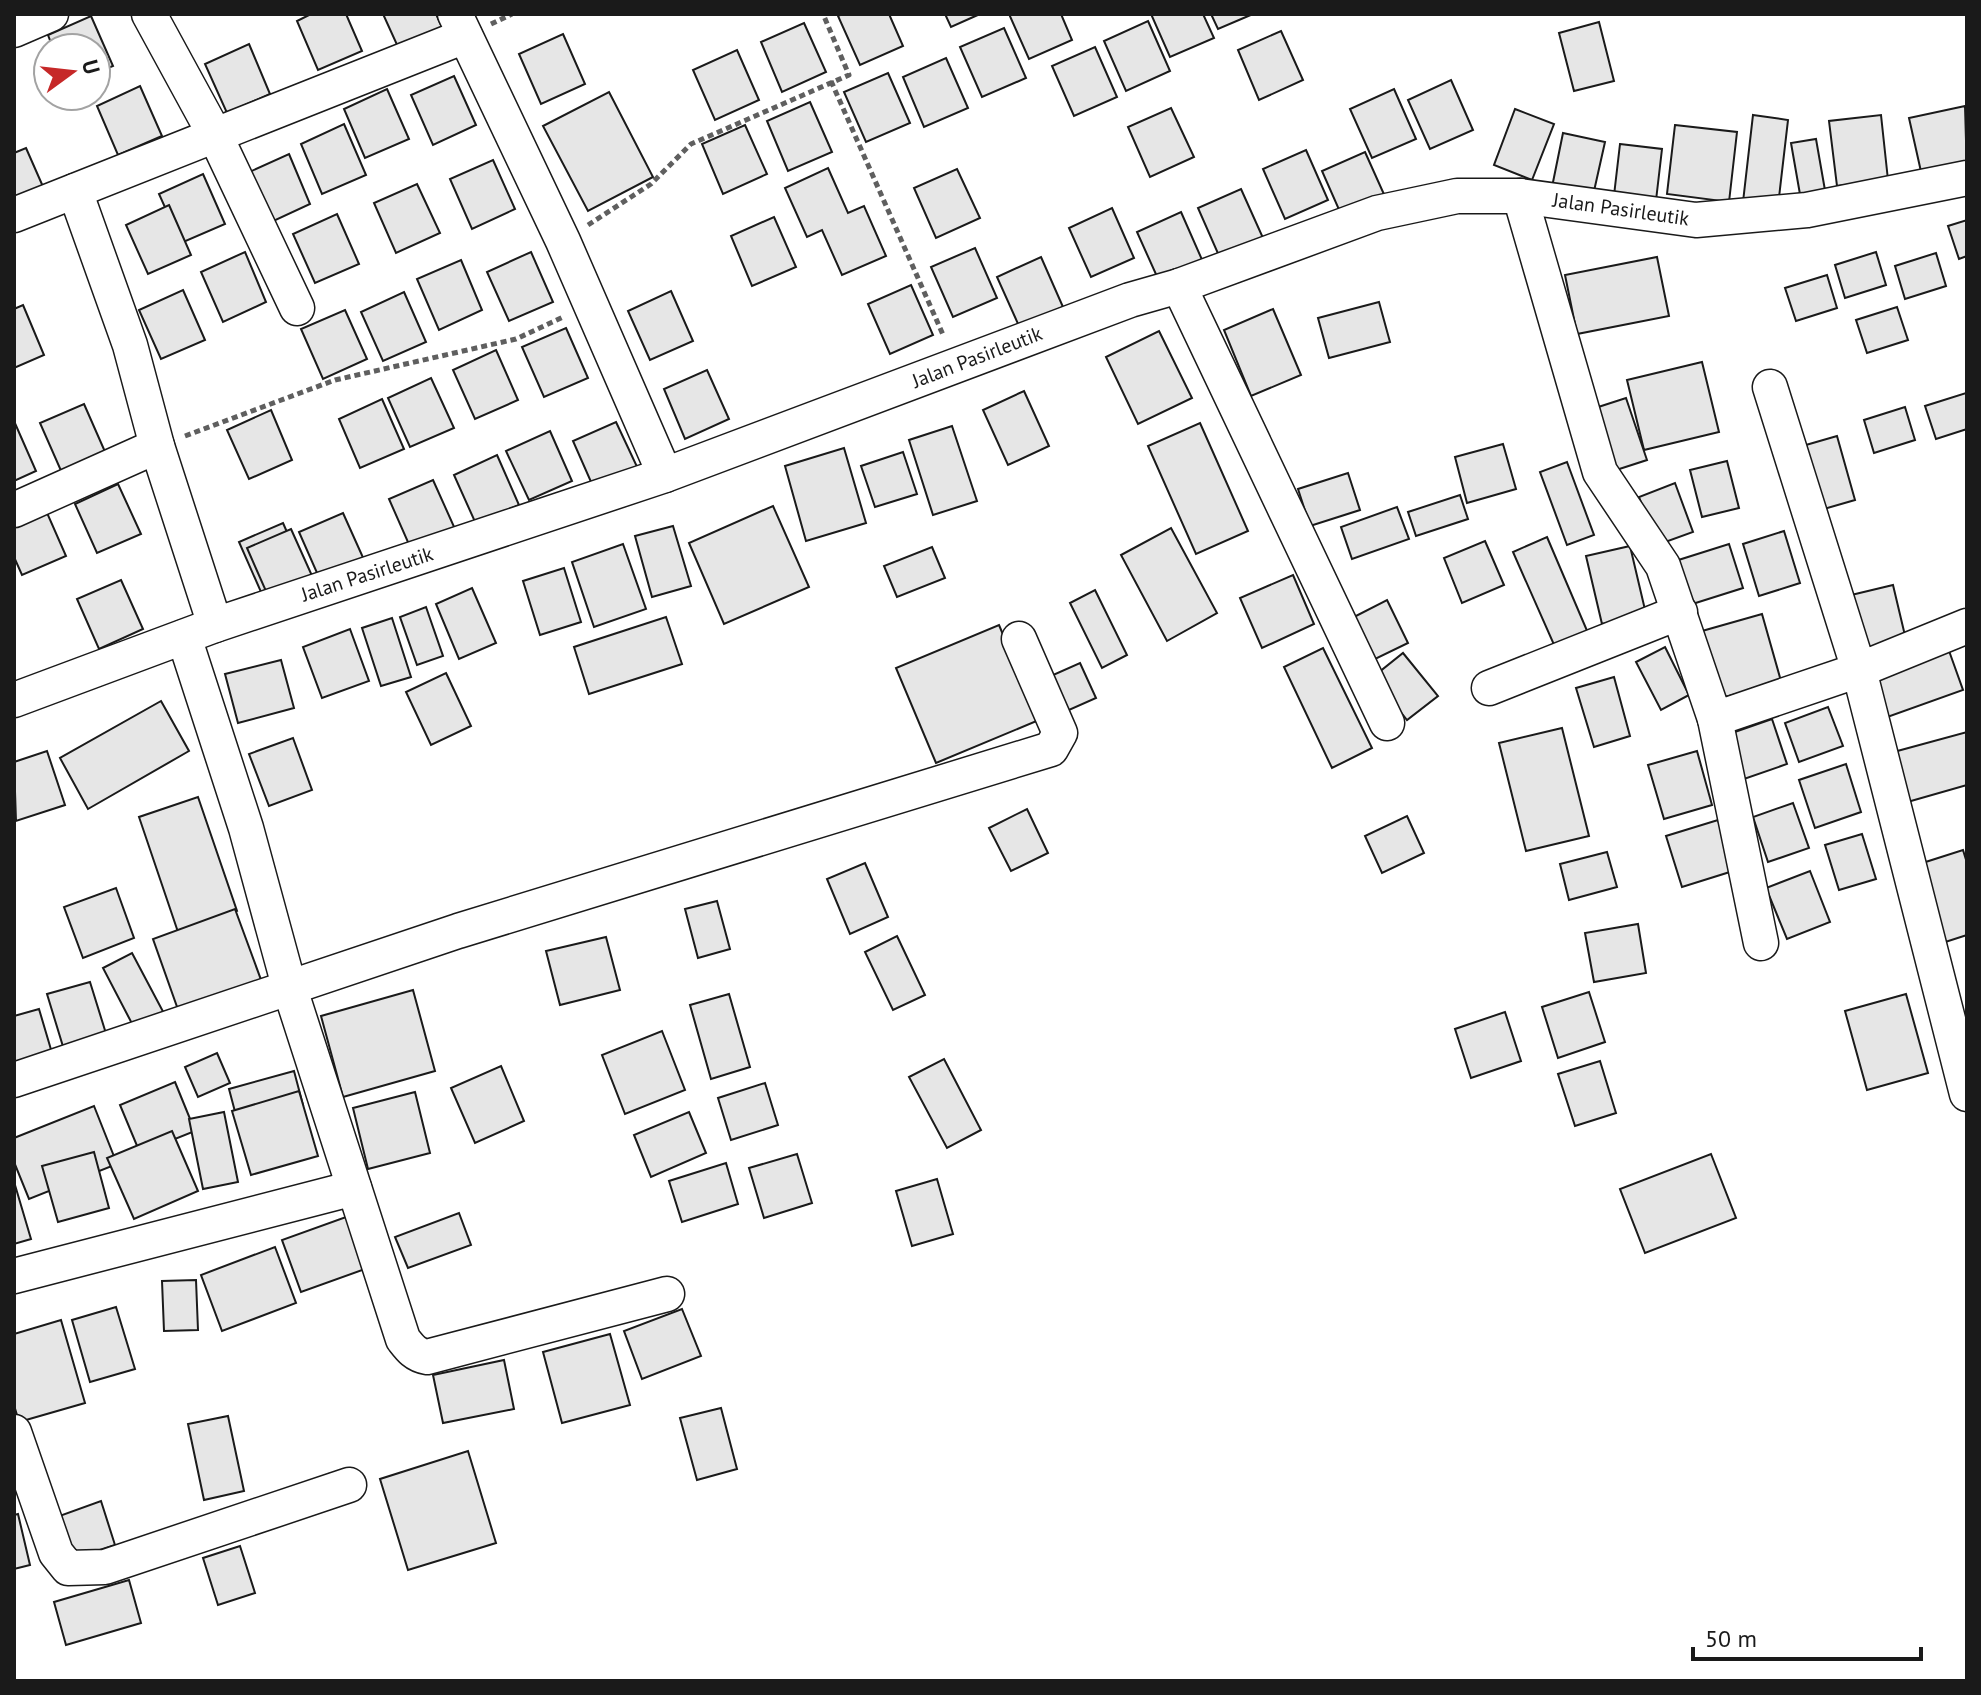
<svg xmlns="http://www.w3.org/2000/svg" width="1981" height="1695" viewBox="0 0 1981 1695" font-family="'PT Sans',sans-serif">
<rect width="100%" height="100%" fill="#fff"/>
<g fill="#e6e6e6" stroke="#1a1a1a" stroke-width="2">
<polygon points="311,14 346,14 362,51 318,70 297,21"/>
<polygon points="383,14 436,14 442,27 398,47"/>
<polygon points="842,14 889,14 903,46 860,65 838,16"/>
<polygon points="945,14 980,14 951,27"/>
<polygon points="1009,14 1061,14 1072,40 1029,59"/>
<polygon points="1151,14 1203,14 1214,38 1170,57"/>
<polygon points="1211,14 1253,14 1218,29"/>
<polygon points="91,16 113,66 96,73 96,48 53,48 48,35"/>
<polygon points="1148,21 1170,71 1126,91 1104,41"/>
<polygon points="1599,22 1614,81 1574,91 1559,33"/>
<polygon points="804,23 826,72 782,92 761,42"/>
<polygon points="1004,28 1026,78 982,97 960,47"/>
<polygon points="1281,31 1303,80 1259,100 1238,50"/>
<polygon points="563,34 585,84 541,104 519,54"/>
<polygon points="249,44 270,94 227,113 205,64"/>
<polygon points="1095,47 1117,97 1074,116 1052,66"/>
<polygon points="737,50 759,100 715,120 693,70"/>
<polygon points="946,58 968,108 924,127 903,77"/>
<polygon points="888,73 910,123 866,142 844,92"/>
<polygon points="454,76 476,125 433,145 411,95"/>
<polygon points="1451,80 1473,130 1430,149 1408,100"/>
<polygon points="140,86 162,136 118,155 97,106"/>
<polygon points="387,89 409,139 365,158 344,109"/>
<polygon points="1394,89 1416,139 1372,158 1350,109"/>
<polygon points="609,92 653,177 588,211 543,126"/>
<polygon points="810,102 832,152 788,171 767,121"/>
<polygon points="1965,106 1967,175 1924,185 1909,118"/>
<polygon points="1171,108 1194,157 1150,177 1128,127"/>
<polygon points="1515,109 1554,124 1532,180 1494,165"/>
<polygon points="1753,115 1788,120 1778,206 1743,202"/>
<polygon points="1881,115 1888,180 1837,186 1829,121"/>
<polygon points="344,124 366,175 322,194 301,144"/>
<polygon points="745,125 767,174 723,194 702,144"/>
<polygon points="1675,125 1737,132 1729,202 1667,194"/>
<polygon points="1563,133 1605,142 1592,200 1551,192"/>
<polygon points="1816,139 1826,196 1801,200 1791,143"/>
<polygon points="1620,144 1662,149 1655,209 1613,204"/>
<polygon points="26,148 48,198 14,212 14,153"/>
<polygon points="1306,150 1328,200 1285,219 1263,169"/>
<polygon points="1365,152 1387,201 1344,221 1322,171"/>
<polygon points="289,154 310,204 267,224 245,174"/>
<polygon points="493,160 515,209 472,229 450,179"/>
<polygon points="828,168 848,213 864,206 886,256 842,275 822,230 807,237 785,188"/>
<polygon points="957,169 980,218 936,238 914,188"/>
<polygon points="203,174 225,224 181,243 159,194"/>
<polygon points="417,184 440,233 396,253 374,203"/>
<polygon points="1241,189 1263,238 1220,258 1198,208"/>
<polygon points="169,205 191,255 148,274 126,225"/>
<polygon points="1112,208 1134,258 1091,277 1069,228"/>
<polygon points="1181,212 1203,262 1159,281 1137,232"/>
<polygon points="337,214 359,264 315,283 293,234"/>
<polygon points="774,217 796,267 752,286 731,236"/>
<polygon points="1967,220 1967,256 1959,259 1948,226"/>
<polygon points="975,248 997,298 953,317 931,267"/>
<polygon points="245,252 266,302 223,322 201,272"/>
<polygon points="531,252 553,302 509,321 487,272"/>
<polygon points="1876,252 1886,285 1845,298 1835,265"/>
<polygon points="1936,253 1946,286 1905,299 1895,266"/>
<polygon points="1041,257 1063,307 1019,326 997,277"/>
<polygon points="1657,257 1669,316 1577,334 1565,275"/>
<polygon points="461,260 482,310 439,330 417,279"/>
<polygon points="1827,275 1837,308 1796,321 1785,288"/>
<polygon points="911,285 933,335 890,354 868,304"/>
<polygon points="183,290 205,340 161,359 139,310"/>
<polygon points="671,291 693,341 650,360 628,311"/>
<polygon points="404,292 426,342 383,361 361,312"/>
<polygon points="1379,302 1390,342 1329,358 1318,318"/>
<polygon points="23,305 44,355 14,368 14,309"/>
<polygon points="1897,307 1908,340 1867,353 1856,320"/>
<polygon points="1273,309 1301,375 1251,396 1224,330"/>
<polygon points="345,310 367,359 323,379 301,329"/>
<polygon points="566,328 588,378 544,397 522,347"/>
<polygon points="1159,331 1192,398 1138,424 1106,357"/>
<polygon points="496,350 518,400 475,419 453,370"/>
<polygon points="1702,362 1719,432 1644,450 1627,380"/>
<polygon points="707,370 729,419 685,439 664,389"/>
<polygon points="431,378 454,428 410,447 388,398"/>
<polygon points="1024,391 1049,446 1008,465 983,410"/>
<polygon points="1966,393 1967,429 1936,439 1925,406"/>
<polygon points="1626,398 1647,460 1607,473 1586,411"/>
<polygon points="382,399 404,449 360,468 339,419"/>
<polygon points="84,404 106,454 62,473 40,423"/>
<polygon points="1905,407 1915,440 1874,453 1864,420"/>
<polygon points="271,410 292,460 249,479 227,430"/>
<polygon points="14,421 36,471 14,481"/>
<polygon points="616,422 639,471 595,491 573,441"/>
<polygon points="1200,423 1248,531 1196,554 1148,446"/>
<polygon points="952,426 977,501 933,515 909,440"/>
<polygon points="550,431 572,481 529,500 506,451"/>
<polygon points="1837,436 1855,500 1810,513 1792,449"/>
<polygon points="1503,444 1516,489 1467,503 1455,457"/>
<polygon points="844,448 866,523 806,541 785,466"/>
<polygon points="903,452 917,494 875,507 861,466"/>
<polygon points="497,455 519,505 476,524 454,475"/>
<polygon points="1727,461 1739,508 1702,517 1690,470"/>
<polygon points="1567,462 1594,535 1567,545 1540,472"/>
<polygon points="1348,473 1360,510 1310,526 1298,489"/>
<polygon points="433,480 455,529 411,549 389,499"/>
<polygon points="1675,483 1693,532 1657,545 1639,497"/>
<polygon points="118,484 141,534 97,553 75,504"/>
<polygon points="1460,495 1468,519 1416,536 1408,512"/>
<polygon points="44,506 66,556 22,575 14,557 14,520"/>
<polygon points="773,506 809,587 724,624 689,543"/>
<polygon points="1397,507 1409,539 1352,559 1341,527"/>
<polygon points="343,513 365,562 321,582 299,532"/>
<polygon points="283,523 305,573 261,592 239,542"/>
<polygon points="673,526 691,586 652,597 635,536"/>
<polygon points="1171,528 1217,613 1167,641 1121,555"/>
<polygon points="291,529 313,578 269,598 247,548"/>
<polygon points="1784,531 1800,583 1759,596 1743,544"/>
<polygon points="1547,537 1588,633 1555,647 1513,552"/>
<polygon points="1485,541 1504,585 1462,603 1444,558"/>
<polygon points="623,544 646,609 594,627 572,562"/>
<polygon points="1729,544 1743,588 1683,607 1669,563"/>
<polygon points="1630,546 1646,614 1602,624 1586,556"/>
<polygon points="932,547 945,578 897,597 884,566"/>
<polygon points="564,568 581,622 540,635 523,581"/>
<polygon points="1293,575 1314,624 1262,648 1240,598"/>
<polygon points="121,580 143,629 99,649 77,599"/>
<polygon points="1893,585 1907,644 1861,655 1847,596"/>
<polygon points="472,588 496,643 459,659 436,604"/>
<polygon points="1095,590 1127,655 1102,668 1070,603"/>
<polygon points="1387,600 1408,643 1371,661 1350,619"/>
<polygon points="426,607 443,656 417,665 400,617"/>
<polygon points="1762,614 1781,681 1715,700 1695,633"/>
<polygon points="666,617 682,664 589,694 574,647"/>
<polygon points="392,618 411,677 381,686 362,628"/>
<polygon points="999,625 1039,720 936,763 896,668"/>
<polygon points="350,629 369,681 322,698 303,647"/>
<polygon points="1665,647 1689,695 1661,710 1636,662"/>
<polygon points="1323,648 1372,748 1332,768 1284,667"/>
<polygon points="1948,648 1963,690 1879,720 1864,677"/>
<polygon points="1403,653 1438,696 1407,720 1373,677"/>
<polygon points="281,660 294,708 238,723 225,674"/>
<polygon points="1080,663 1096,698 1060,714 1044,679"/>
<polygon points="446,673 471,726 431,745 406,692"/>
<polygon points="1614,677 1630,736 1594,747 1576,688"/>
<polygon points="161,701 189,751 88,809 60,758"/>
<polygon points="1828,707 1843,746 1799,762 1785,723"/>
<polygon points="1772,719 1787,764 1744,779 1729,734"/>
<polygon points="1562,728 1589,836 1526,851 1499,743"/>
<polygon points="1967,732 1967,785 1904,803 1890,753"/>
<polygon points="293,738 312,790 269,806 249,754"/>
<polygon points="47,751 65,805 16,821 14,762"/>
<polygon points="1697,751 1712,805 1664,819 1648,765"/>
<polygon points="1846,764 1861,812 1815,828 1799,780"/>
<polygon points="198,797 237,911 178,932 139,817"/>
<polygon points="1793,803 1809,848 1768,862 1753,817"/>
<polygon points="1027,809 1048,853 1011,871 989,828"/>
<polygon points="1407,816 1424,853 1382,873 1365,836"/>
<polygon points="1718,820 1733,871 1682,887 1666,836"/>
<polygon points="1862,834 1876,879 1839,890 1825,845"/>
<polygon points="1963,850 1967,863 1967,935 1936,945 1910,867"/>
<polygon points="1607,852 1617,887 1569,900 1560,864"/>
<polygon points="865,863 888,917 850,934 827,879"/>
<polygon points="1810,871 1830,922 1787,939 1766,888"/>
<polygon points="116,888 134,938 83,958 64,907"/>
<polygon points="717,901 730,949 698,958 685,909"/>
<polygon points="235,909 264,988 181,1018 153,939"/>
<polygon points="1638,924 1646,973 1594,982 1585,933"/>
<polygon points="897,936 925,995 893,1010 865,952"/>
<polygon points="606,937 620,990 560,1005 546,951"/>
<polygon points="132,953 168,1021 139,1037 103,968"/>
<polygon points="90,982 108,1040 65,1053 47,994"/>
<polygon points="413,990 435,1071 343,1097 321,1016"/>
<polygon points="1589,992 1605,1042 1558,1058 1542,1007"/>
<polygon points="729,994 750,1067 711,1079 690,1005"/>
<polygon points="1906,994 1928,1073 1867,1090 1845,1011"/>
<polygon points="39,1009 55,1063 14,1076 14,1016"/>
<polygon points="1505,1012 1521,1061 1471,1078 1455,1029"/>
<polygon points="662,1031 685,1090 625,1114 602,1055"/>
<polygon points="217,1053 230,1083 198,1097 185,1067"/>
<polygon points="944,1059 981,1130 947,1148 909,1077"/>
<polygon points="1600,1061 1616,1113 1575,1126 1558,1074"/>
<polygon points="501,1066 524,1121 475,1143 451,1088"/>
<polygon points="294,1071 303,1105 238,1123 229,1089"/>
<polygon points="175,1082 195,1131 140,1153 120,1105"/>
<polygon points="765,1083 778,1125 731,1140 718,1098"/>
<polygon points="299,1091 318,1156 251,1175 232,1111"/>
<polygon points="415,1092 430,1153 368,1169 353,1108"/>
<polygon points="94,1106 117,1164 29,1199 14,1162 14,1138"/>
<polygon points="224,1112 238,1182 203,1189 189,1119"/>
<polygon points="689,1112 706,1153 651,1177 634,1135"/>
<polygon points="172,1131 198,1191 134,1219 107,1158"/>
<polygon points="94,1152 109,1208 58,1222 42,1166"/>
<polygon points="797,1154 812,1203 764,1218 749,1168"/>
<polygon points="1711,1154 1736,1218 1645,1253 1620,1189"/>
<polygon points="726,1163 738,1204 682,1222 669,1181"/>
<polygon points="937,1179 953,1234 912,1246 896,1191"/>
<polygon points="15,1185 31,1239 14,1244 14,1186"/>
<polygon points="459,1213 471,1245 408,1268 395,1237"/>
<polygon points="346,1217 365,1269 301,1292 282,1240"/>
<polygon points="275,1247 296,1303 222,1331 201,1275"/>
<polygon points="196,1280 198,1330 164,1331 162,1281"/>
<polygon points="116,1307 135,1369 90,1382 72,1320"/>
<polygon points="682,1309 701,1356 642,1379 624,1331"/>
<polygon points="61,1320 85,1403 19,1422 14,1405 14,1334"/>
<polygon points="610,1334 630,1405 562,1423 543,1352"/>
<polygon points="504,1360 514,1409 443,1423 433,1375"/>
<polygon points="721,1408 737,1469 697,1480 680,1418"/>
<polygon points="228,1416 244,1491 204,1500 188,1424"/>
<polygon points="468,1451 496,1543 408,1570 380,1479"/>
<polygon points="101,1501 115,1545 66,1561 51,1519"/>
<polygon points="18,1514 30,1565 14,1569 14,1515"/>
<polygon points="240,1546 255,1593 218,1605 203,1558"/>
<polygon points="129,1580 141,1623 66,1645 54,1602"/>
</g>
<g fill="none" stroke-linecap="round" stroke-linejoin="round">
<g stroke="#1a1a1a" stroke-width="37">
<g id="minor">
<polyline points="149,14 215,135 297,308"/>
<polyline points="455,14 563,241 665,475"/>
<polyline points="14,30 51,14"/>
<polyline points="75,191 130,345 157,446 215,625"/>
<polyline points="1520,196 1600,472 1663,566 1715,719 1859,670 1967,1094"/>
<polyline points="14,215 465,36"/>
<polyline points="1179,286 1387,723"/>
<polyline points="1770,387 1859,670 1967,626"/>
<polyline points="14,510 157,446"/>
<path d="M184,637l62,191 43,158 114,353c7,9 12,16 24,18l240,-63"/>
<polyline points="1489,688 1680,612"/>
<polyline points="14,700 215,625 665,475 1130,300 1179,286 1377,213 1457,196 1520,196 1696,220 1807,210 1967,178"/>
<polyline points="1715,719 1761,943"/>
<polyline points="14,1080 458,931 1051,749 1060,733 1019,639"/>
<polyline points="14,1276 354,1188"/>
<polyline points="14,1432 56,1553 68,1568 105,1567 349,1485"/>
</g>
</g>
<g stroke="#5f5f5f" stroke-width="5" stroke-dasharray="6 4" stroke-linecap="butt">
<polyline points="491,24 512,14"/>
<polyline points="831,81 944,337"/>
<polyline points="588,225 651,184 691,144 849,75 823,14"/>
<polyline points="185,436 335,380 516,339 563,317"/>
</g>
<use href="#minor" stroke="#fff" stroke-width="34"/>
</g>
<g text-anchor="middle" stroke-width="6" stroke-linejoin="round" paint-order="stroke">
<g font-size="20" fill="#1a1a1a" stroke="#fff">
<text transform="translate(1621 209) rotate(8)" y="7">Jalan Pasirleutik</text>
<text transform="translate(977 357) rotate(-21)" y="7">Jalan Pasirleutik</text>
<text transform="translate(367 574) rotate(-18)" y="7">Jalan Pasirleutik</text>
</g>
</g>
<rect width="1981" height="1695" fill="none" stroke="#1a1a1a" stroke-width="32"/>
<g transform="translate(72 72) rotate(75)"><circle r="38" fill="#ffffff" stroke="#a3a3a3" stroke-width="2"/>
<path d="M0-6L14 30L0 20L-14 30Z" fill="#c62828"/>
<text y="-12" font-size="22" font-weight="bold" text-anchor="middle" fill="#1a1a1a">U</text>
</g>
<path d="M1693 1647v12h228v-12" fill="none" stroke="#1a1a1a" stroke-width="4"/>
<text x="1705" y="1647" font-size="24" fill="#1a1a1a" stroke="#ffffff" stroke-width="6" paint-order="stroke">50 m</text>
</svg>
